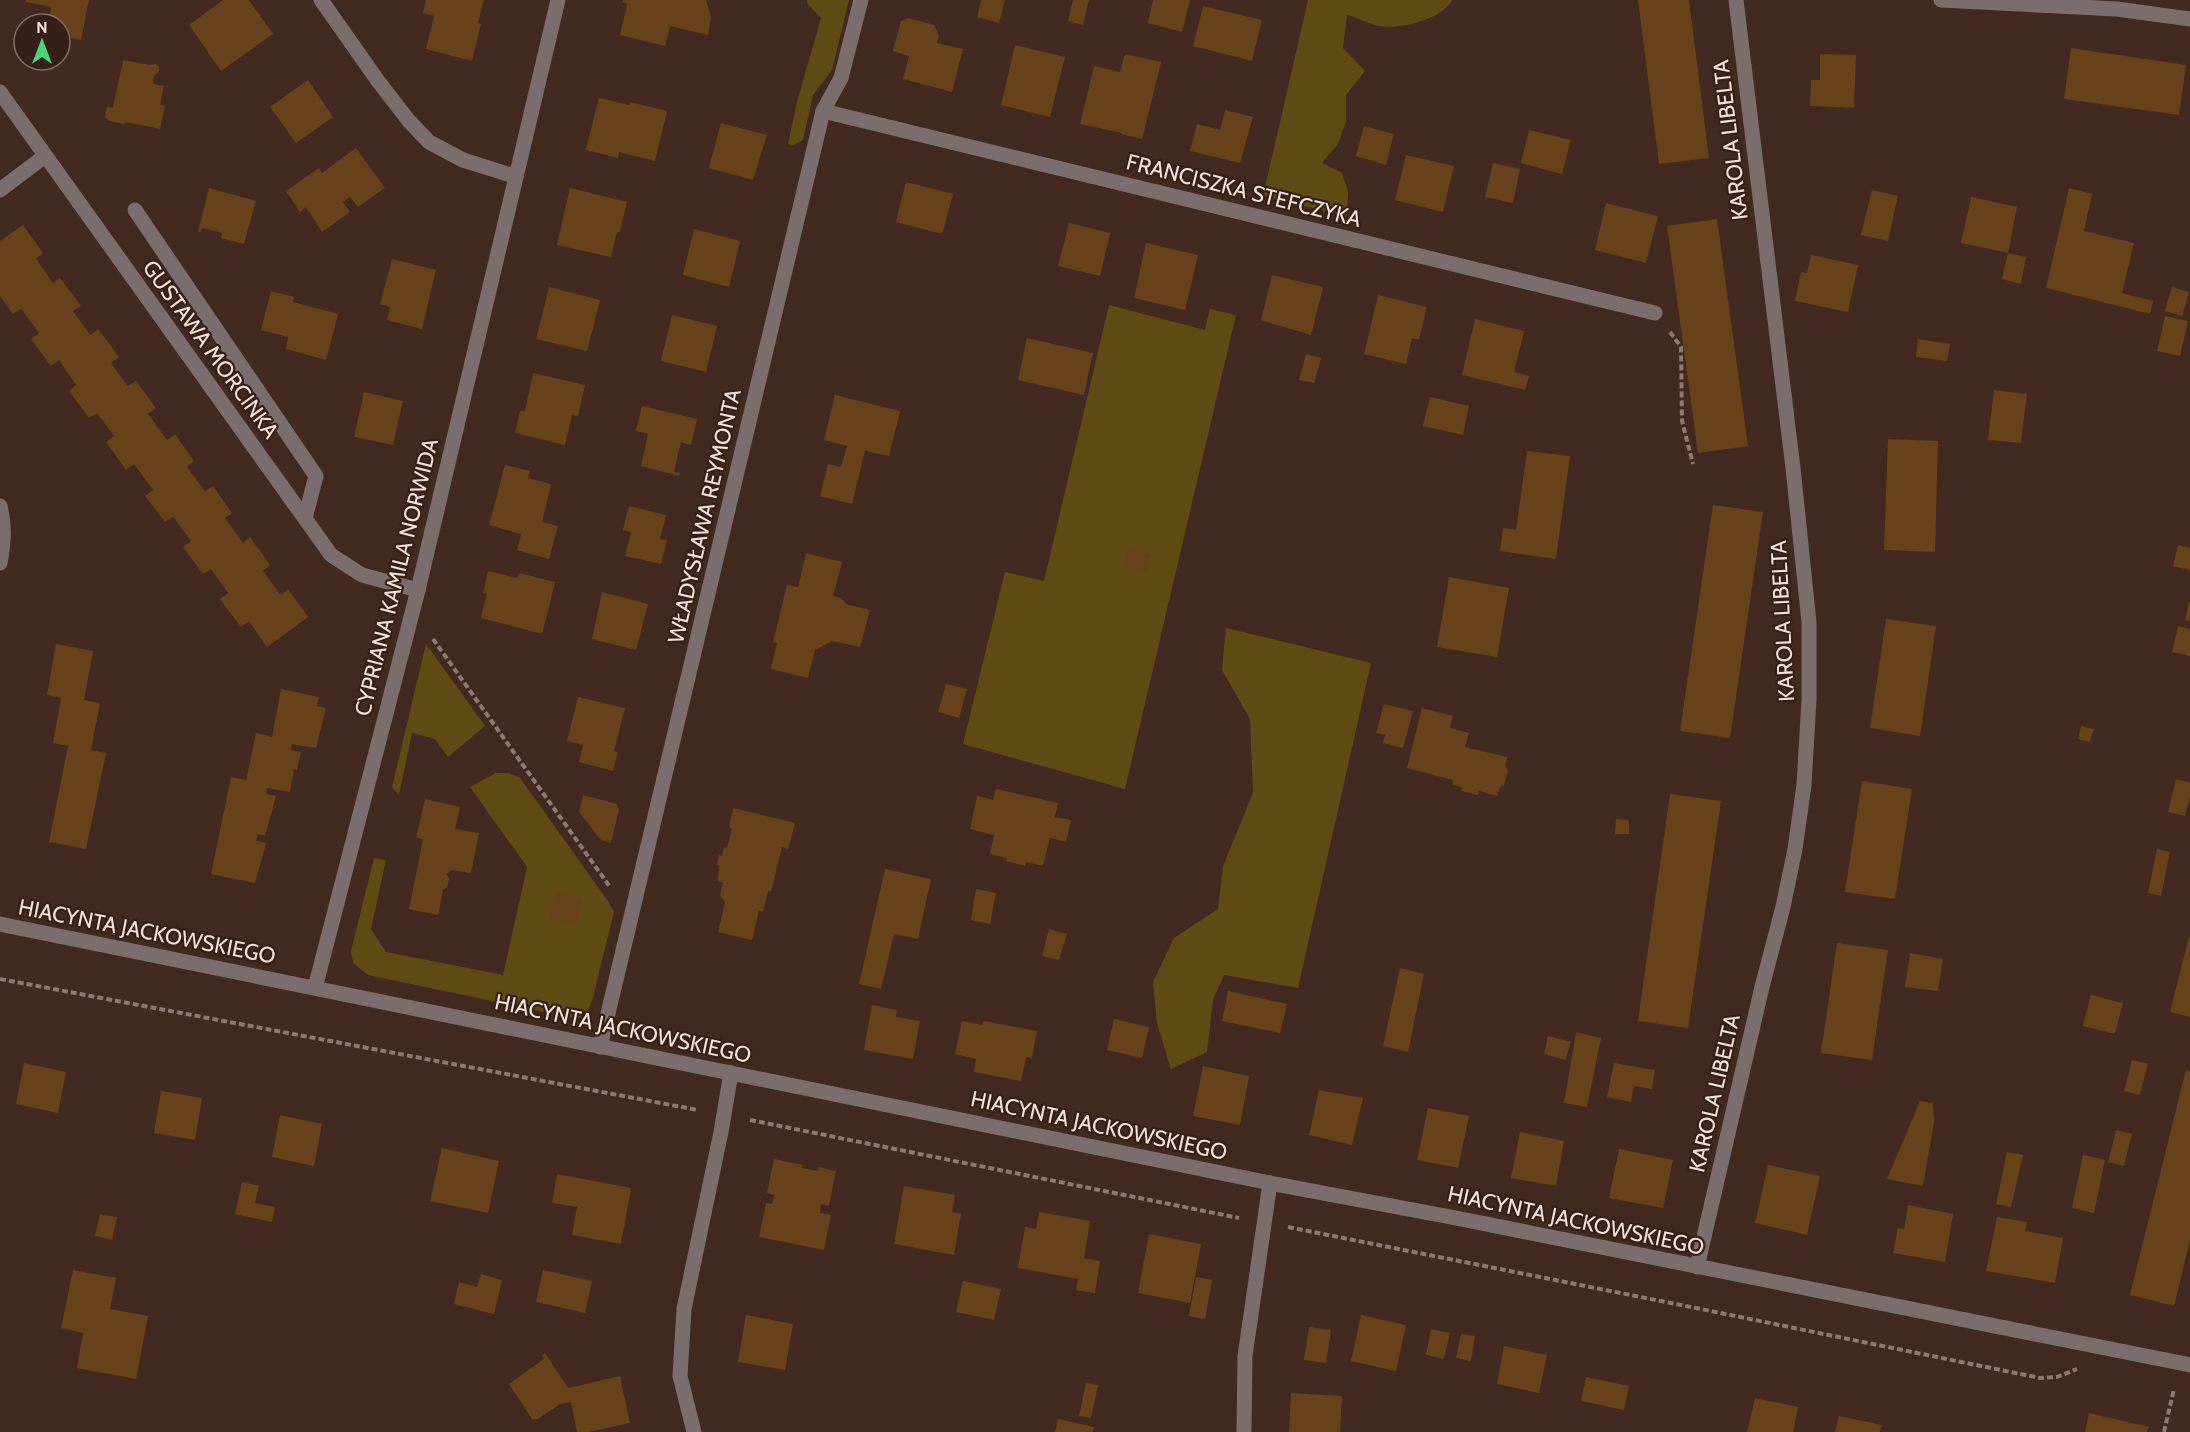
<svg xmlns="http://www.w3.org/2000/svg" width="2190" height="1432" viewBox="0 0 2190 1432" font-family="Cabin,sans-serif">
<rect width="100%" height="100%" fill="#412920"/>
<g fill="#604a14">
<polygon points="807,0 849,0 832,70 813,95 803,140 793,145 788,144 797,102 821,18 807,3"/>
<path d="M1308,0h144c-9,19 -53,30 -73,26 -11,-2 -22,-9 -32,-11l-4,33 22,23 -19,24v27l-8,22 -16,19 20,10 6,18 -1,25 -84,-20z"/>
<polygon points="1109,305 1205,330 1210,309 1236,315 1125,789 963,744 1005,572 1044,581"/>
<polygon points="1226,628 1371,663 1298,988 1224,975 1213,1000 1207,1052 1171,1069 1157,1023 1153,982 1174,938 1218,909 1223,866 1253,793 1250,719 1222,670"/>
<polygon points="426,644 485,726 448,757 435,739 412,733 399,795 392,787"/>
<polygon points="496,773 509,773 520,778 608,901 614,912 592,1001 588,1010 578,1019 368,975 353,963 351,951 374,858 386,860 371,929 386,952 503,975 527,867 470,787"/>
</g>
<g fill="#674119">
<polygon points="26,0 89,0 81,40 65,37 67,31 60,30 60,24 48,24 51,7 26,2"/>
<polygon points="223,0 249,0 273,34 221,71 189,25"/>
<polygon points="426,0 484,0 478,23 481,24 472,61 426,49 434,16 423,13"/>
<polygon points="623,0 706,0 711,18 708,35 670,26 665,46 620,35 627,4 622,2"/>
<polygon points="981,0 1005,0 999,23 977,17"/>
<polygon points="1073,0 1089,0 1083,25 1068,21"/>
<polygon points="1153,0 1190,0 1182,32 1148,23"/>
<polygon points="1638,0 1689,0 1709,158 1659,164"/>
<polygon points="1203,6 1262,20 1252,61 1193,46"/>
<polygon points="908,18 934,25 939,36 937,43 963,49 952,92 903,79 909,56 893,51 901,21"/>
<polygon points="1015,45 1065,57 1050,117 1001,105"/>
<polygon points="2071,48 2186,65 2179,115 2064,99"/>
<polygon points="1125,54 1161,62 1142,139 1121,134 1122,133 1080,124 1094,66 1120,72"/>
<polygon points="1820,54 1856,55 1854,108 1810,106 1811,80 1820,80"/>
<polygon points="123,60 150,65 156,64 159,67 159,71 154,76 153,84 164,86 160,105 165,106 160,129 126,122 123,124 109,121 105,117 107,107 113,108"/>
<polygon points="308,80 333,117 296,143 270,107"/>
<polygon points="599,98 629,105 630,102 667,111 655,161 619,152 618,158 586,150"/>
<polygon points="1225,110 1253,117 1240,163 1190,151 1197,124 1220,130"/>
<polygon points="721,123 767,135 753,180 709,168"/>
<polygon points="1364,126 1394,134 1386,165 1356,156"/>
<polygon points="1529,130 1571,140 1562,174 1521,163"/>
<polygon points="356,148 385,188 358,207 350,197 343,202 350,212 322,232 306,207 300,212 286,191 319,168 322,173"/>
<polygon points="1406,155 1454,166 1443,212 1395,200"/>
<polygon points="1493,163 1520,169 1513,203 1485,197"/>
<polygon points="906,182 953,194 942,234 896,222"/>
<polygon points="209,188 256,201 244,244 221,238 222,233 203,228 201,232 198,232"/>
<polygon points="570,188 627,202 620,232 617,232 611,257 557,245"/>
<polygon points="2069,188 2092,194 2084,231 2134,243 2122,293 2153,301 2150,314 2046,288"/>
<polygon points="1872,190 1898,196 1888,241 1861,235"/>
<polygon points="1971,197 2017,207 2008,253 1961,243"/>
<polygon points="1606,203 1658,216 1646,263 1595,250"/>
<polygon points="1717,219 1748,446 1698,453 1667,226"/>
<polygon points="1069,223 1110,233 1100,276 1058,266"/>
<polygon points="23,225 43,253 36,259 53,283 60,278 81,306 73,311 90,335 98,329 119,357 111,363 128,386 136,381 156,408 148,414 167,440 175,434 194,461 187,467 205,491 213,486 232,513 225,518 243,543 250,537 270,565 263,571 281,595 288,589 308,617 267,647 249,621 241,627 220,599 228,593 211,569 203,574 183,547 191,541 173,517 165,522 145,496 153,490 134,464 126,470 106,442 114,436 97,413 89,418 69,391 76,385 59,360 51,366 31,339 39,333 21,309 13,314 0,296 0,241"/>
<polygon points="694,229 740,241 729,287 683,275"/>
<polygon points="1146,243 1198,255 1185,310 1134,298"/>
<polygon points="2008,253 2026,257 2021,284 2002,279"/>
<polygon points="1811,255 1858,265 1848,312 1795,301 1801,272 1807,273"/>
<polygon points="392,259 436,270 422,329 387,320 390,307 380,304"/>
<polygon points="1272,275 1323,287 1311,335 1261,320"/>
<polygon points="549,287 600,300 587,351 536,339"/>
<polygon points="2172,287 2189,292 2182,316 2165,311"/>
<polygon points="271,291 294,297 293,302 338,314 326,360 286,349 288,337 261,330"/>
<polygon points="1378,295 1427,307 1419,340 1412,338 1406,364 1364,354"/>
<polygon points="672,315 717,326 706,372 661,361"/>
<polygon points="2165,316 2188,321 2180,356 2157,351"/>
<polygon points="1475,319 1524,331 1514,372 1529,376 1525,390 1462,375"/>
<polygon points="1027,338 1093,353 1084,395 1018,380"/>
<polygon points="1918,339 1950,344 1947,361 1916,357"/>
<polygon points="1306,354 1321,358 1314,383 1299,380"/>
<polygon points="533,373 585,385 578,416 572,415 565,445 515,433 520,411 525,411"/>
<polygon points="1994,390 2027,394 2021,443 1988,440"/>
<polygon points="364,392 403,401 393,445 354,437"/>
<polygon points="835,395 900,411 889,456 865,451 852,504 820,496 828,464 841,467 847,446 824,440"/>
<polygon points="1430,397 1469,406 1463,435 1423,426"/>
<polygon points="642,406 697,419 691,445 681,442 674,472 680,473 679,476 641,466 648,434 636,431"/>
<polygon points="1888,439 1938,441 1935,552 1884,550"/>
<polygon points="1527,451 1570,456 1556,559 1500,551 1503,528 1516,530"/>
<polygon points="505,465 530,471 528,478 551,484 542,522 558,526 549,559 517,550 521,534 489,525"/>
<polygon points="1713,505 1763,512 1730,738 1680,731"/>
<polygon points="629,506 666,515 660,539 667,540 661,564 625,556 631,532 623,530"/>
<polygon points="2178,545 2190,548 2190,570 2173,566"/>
<polygon points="1127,549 1151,554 1148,572 1124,566"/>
<polygon points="806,553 842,562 833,596 841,598 846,604 870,610 860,647 832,641 815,650 808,678 771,669 777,643 773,643 787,585 798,587"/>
<polygon points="488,571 517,578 519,573 555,582 542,634 481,618 487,594 483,593"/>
<polygon points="1449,577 1509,588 1497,657 1437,647"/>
<polygon points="602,592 648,604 636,650 592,639"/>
<polygon points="2189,602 2190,602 2190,621 2185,620"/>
<polygon points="1886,619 1936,626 1920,736 1870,728"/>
<polygon points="2178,626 2190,629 2190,656 2172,652"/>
<polygon points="56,644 93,651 84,700 100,703 91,750 106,753 86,849 49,842 68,746 53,743 61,698 47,695"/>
<polygon points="946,684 967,689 959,718 938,712"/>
<polygon points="281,689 319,697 317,706 326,708 316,748 292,744 291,750 301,752 297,770 294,769 290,792 267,788 266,794 276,796 265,836 258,834 256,841 266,843 255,883 211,874 231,777 246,780 256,733 272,737"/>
<polygon points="578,697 625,708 614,751 618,752 613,771 579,762 583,745 567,741"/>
<polygon points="1384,704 1413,711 1403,748 1383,743 1385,735 1376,733"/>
<polygon points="1422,708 1453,716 1450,728 1469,733 1465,747 1507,757 1505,766 1508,770 1504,785 1500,787 1497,796 1479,791 1478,795 1461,791 1462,787 1452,785 1453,780 1407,768"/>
<polygon points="2081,726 2094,729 2090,742 2078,739"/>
<polygon points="2176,779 2190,783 2190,796 2185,816 2168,812"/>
<polygon points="1862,781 1912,789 1895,899 1845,892"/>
<polygon points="996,789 1058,803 1055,817 1071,820 1066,842 1050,838 1043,866 1026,862 1025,866 1006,861 1007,858 990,854 994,835 970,829 977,796 993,800"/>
<polygon points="1670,794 1721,801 1688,1028 1638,1021"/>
<polygon points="583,795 617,804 619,810 611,843 601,840 579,812"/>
<polygon points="425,799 460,807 455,829 479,833 471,873 452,870 446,874 449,878 447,887 443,890 438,915 409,909 423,839 416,838"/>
<polygon points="733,808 795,823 788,849 782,847 771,892 768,891 763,912 759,911 752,940 718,932 725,902 720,895 723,883 718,881 719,865 717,865 719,855 722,856 724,847 727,848 732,829 729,827"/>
<polygon points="1616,819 1629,820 1629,834 1615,834"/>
<polygon points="2157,849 2170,852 2161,896 2148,893"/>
<polygon points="885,869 931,879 918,939 894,934 881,989 859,984"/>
<polygon points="976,889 996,893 990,924 971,920"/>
<polygon points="556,892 582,899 575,925 549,918"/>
<polygon points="1049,929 1067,934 1059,960 1042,956"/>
<polygon points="2189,937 2190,937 2190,1017 2170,1012"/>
<polygon points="1837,943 1888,950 1872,1060 1821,1053"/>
<polygon points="1910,953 1943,959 1938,991 1905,987"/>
<polygon points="1400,968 1424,974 1408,1052 1383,1046"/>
<polygon points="1228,991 1287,1004 1280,1033 1222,1021"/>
<polygon points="2091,995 2123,1003 2115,1034 2083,1026"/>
<polygon points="872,1005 897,1010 896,1017 920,1021 913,1059 864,1050"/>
<polygon points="1114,1019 1149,1027 1142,1058 1107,1050"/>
<polygon points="962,1021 983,1025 984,1021 1037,1031 1032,1058 1026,1057 1021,1081 974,1072 976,1059 955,1054"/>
<polygon points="1576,1032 1601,1038 1587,1107 1564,1103"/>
<polygon points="1548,1036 1571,1042 1565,1060 1544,1054"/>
<polygon points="2132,1060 2148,1064 2140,1095 2124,1091"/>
<polygon points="24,1063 66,1072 58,1113 16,1104"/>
<polygon points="1614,1063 1655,1070 1652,1089 1634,1086 1631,1102 1607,1097"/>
<polygon points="1203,1066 1249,1076 1240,1125 1193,1116"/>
<polygon points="2186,1070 2190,1071 2190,1240 2174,1306 2130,1295"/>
<polygon points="1319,1090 1363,1098 1352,1145 1309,1135"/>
<polygon points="161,1091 202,1098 195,1140 154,1133"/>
<polygon points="1920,1101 1933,1103 1934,1122 1923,1186 1887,1179"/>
<polygon points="1428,1108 1469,1116 1458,1168 1417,1160"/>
<polygon points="280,1115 322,1124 314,1166 272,1157"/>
<polygon points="2116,1130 2132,1134 2124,1166 2108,1162"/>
<polygon points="1520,1132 1564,1141 1556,1186 1511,1178"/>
<polygon points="442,1148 499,1161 488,1213 430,1201"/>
<polygon points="1619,1149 1673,1160 1663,1208 1609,1198"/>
<polygon points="2007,1152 2023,1155 2011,1207 1996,1204"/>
<polygon points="2083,1155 2105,1160 2094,1213 2072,1208"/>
<polygon points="774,1159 803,1165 802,1168 818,1171 819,1167 836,1171 829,1206 821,1204 820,1213 831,1215 824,1250 759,1237 766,1203 772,1204 774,1195 767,1193"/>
<polygon points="1768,1165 1820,1176 1807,1235 1755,1223"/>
<polygon points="557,1174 631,1188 621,1244 572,1235 577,1207 552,1203"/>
<polygon points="242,1182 259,1186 255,1203 275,1207 272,1222 235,1214"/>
<polygon points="904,1186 955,1195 952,1212 961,1214 954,1255 894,1244"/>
<polygon points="1908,1205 1953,1214 1945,1262 1893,1253 1898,1228 1904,1229"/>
<polygon points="1039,1212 1090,1221 1084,1258 1100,1261 1095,1293 1076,1290 1078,1279 1018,1268 1025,1227 1036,1229"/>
<polygon points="100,1214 117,1217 112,1240 95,1236"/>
<polygon points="1997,1217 2027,1222 2025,1231 2063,1238 2055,1283 1986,1271"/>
<polygon points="1149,1234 1201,1244 1190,1303 1138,1293"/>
<polygon points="73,1270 116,1278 110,1309 148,1316 136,1379 77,1368 83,1333 61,1328"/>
<polygon points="543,1270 592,1281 585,1313 536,1302"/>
<polygon points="481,1274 502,1280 494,1314 454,1304 459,1282 477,1287"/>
<polygon points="1196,1277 1212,1280 1205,1319 1189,1316"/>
<polygon points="963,1281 1001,1289 994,1320 956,1312"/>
<polygon points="746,1315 793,1324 785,1370 738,1362"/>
<polygon points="1361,1315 1406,1325 1396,1371 1351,1361"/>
<polygon points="1309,1327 1331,1330 1326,1363 1304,1360"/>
<polygon points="1431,1329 1450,1333 1444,1359 1426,1355"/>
<polygon points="1461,1334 1475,1336 1471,1361 1456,1358"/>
<polygon points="1504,1346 1547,1355 1539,1393 1497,1384"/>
<polygon points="545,1353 568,1388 620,1376 630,1423 588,1432 577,1432 571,1402 560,1404 538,1419 532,1419 509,1384 544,1359 542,1355"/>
<polygon points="1586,1377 1629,1386 1624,1410 1581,1401"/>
<polygon points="1086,1383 1098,1385 1091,1418 1079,1416"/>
<polygon points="1291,1393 1342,1396 1340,1432 1289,1432"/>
<polygon points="1755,1398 1798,1407 1793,1432 1747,1432"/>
<polygon points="2089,1413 2149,1427 2147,1432 2085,1432"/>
<polygon points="1839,1416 1882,1425 1880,1432 1835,1432"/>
<polygon points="1058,1419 1094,1427 1093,1432 1055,1432"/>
</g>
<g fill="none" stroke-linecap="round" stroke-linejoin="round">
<g stroke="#8d7971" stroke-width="4" stroke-dasharray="6 3" stroke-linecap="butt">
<polyline points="1670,332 1681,347 1682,421 1693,464"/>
<polyline points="433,639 610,887"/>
<polyline points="0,979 698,1110"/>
<polyline points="750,1120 1239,1218"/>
<polyline points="1288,1227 1696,1308 2040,1378 2057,1377 2077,1369"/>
<polyline points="2164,1432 2174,1389"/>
</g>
<g stroke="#7b6d6c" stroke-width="15">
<polyline points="321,0 378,81 409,121 429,142 463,160 514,176"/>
<polyline points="1941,0 2117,9 2190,19"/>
<polyline points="0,92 331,555 362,575 418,590"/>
<polyline points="823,111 1655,313"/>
<polyline points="0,190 45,156"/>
<polyline points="135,210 316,476 305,518"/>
<path d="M0,506c5,20 4,36 0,57"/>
<polyline points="0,924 1270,1183 1456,1218 2190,1365"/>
<polyline points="315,988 418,590 558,0"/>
<polyline points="600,1047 823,111 841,78 861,0"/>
<polyline points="1697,1267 1762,987 1783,907 1795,849 1804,785 1809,700 1809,622 1793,468 1736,0"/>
<polyline points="694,1432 680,1376 684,1309 721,1132 731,1073"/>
<polyline points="1244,1432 1245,1356 1270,1183"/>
</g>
</g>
<g text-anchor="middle" stroke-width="4.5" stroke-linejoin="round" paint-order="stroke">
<g font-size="22" fill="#f2e2db" stroke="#361f16">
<text transform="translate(1730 140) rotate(-97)" y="8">KAROLA LIBELTA</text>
<text transform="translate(1244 190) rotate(14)" y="8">FRANCISZKA STEFCZYKA</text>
<text transform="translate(211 349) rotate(54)" y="8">GUSTAWA MORCINKA</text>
<text transform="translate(704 516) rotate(-77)" y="8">WŁADYSŁAWA REYMONTA</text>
<text transform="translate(396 577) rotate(-76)" y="8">CYPRIANA KAMILA NORWIDA</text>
<text transform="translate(1782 621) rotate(-93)" y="8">KAROLA LIBELTA</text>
<text transform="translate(147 931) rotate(11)" y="8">HIACYNTA JACKOWSKIEGO</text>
<text transform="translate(623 1028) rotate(12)" y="8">HIACYNTA JACKOWSKIEGO</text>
<text transform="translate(1714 1093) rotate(-77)" y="8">KAROLA LIBELTA</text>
<text transform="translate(1099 1125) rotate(12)" y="8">HIACYNTA JACKOWSKIEGO</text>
<text transform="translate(1576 1220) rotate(12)" y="8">HIACYNTA JACKOWSKIEGO</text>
</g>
</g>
<g transform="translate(42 42)"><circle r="28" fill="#361f16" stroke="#816d65" stroke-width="1.5"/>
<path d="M0-4.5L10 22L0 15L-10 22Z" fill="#47d779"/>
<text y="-9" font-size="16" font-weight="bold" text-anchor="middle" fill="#f2e2db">N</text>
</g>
</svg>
